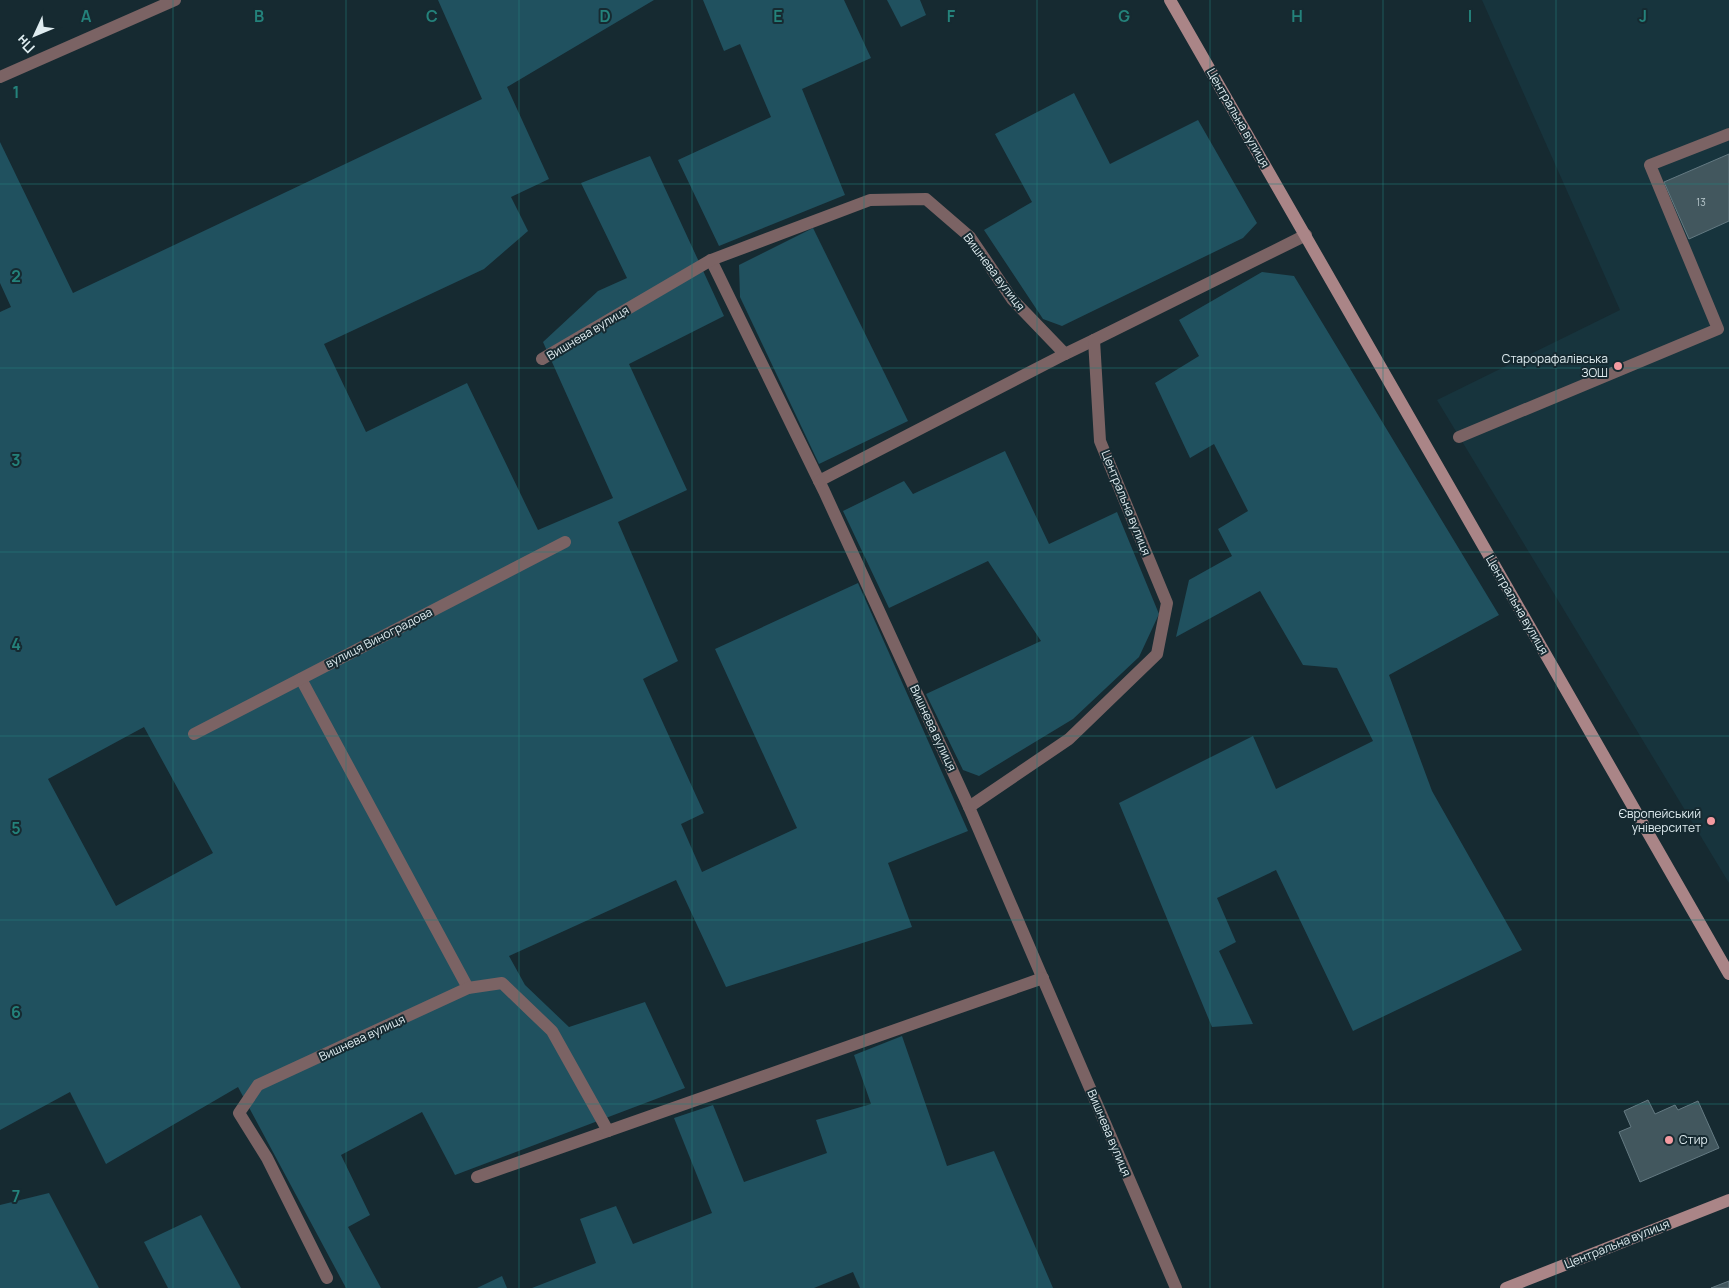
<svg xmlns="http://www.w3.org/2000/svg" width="1729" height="1288" viewBox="0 0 1729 1288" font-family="Manrope,sans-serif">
<rect width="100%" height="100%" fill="#162a31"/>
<polygon fill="#17343d" points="1482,0 1729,0 1729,883 1437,400 1620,310"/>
<g fill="#20515f" fill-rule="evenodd">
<path d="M438,0h216l-147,87 42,92 -38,18 17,34 -44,38 -160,75 42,88 101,-49 71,147 75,-32 -70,-156 55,-51 29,-13 -46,-95 69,-27 74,160 -95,48 58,126 -69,32 60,139 -35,18 61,134 -23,11 21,48 95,-44 -82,-179 143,-66 110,248 -80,32 24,64 -186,60 -50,-107 -167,76 16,29 44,42 76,-25 40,86 -230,87 -33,-63 -81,43 29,60 -22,12 33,61h-35l-108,-201 -132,77 -36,-72 -70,38v-818l11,-5 -11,-24v-141l73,151 409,-194zM144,727l69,126 -97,53 -68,-127z"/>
<polygon points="703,0 844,0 871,58 802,89 845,195 719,246 678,160 771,117 740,44 724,51"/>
<polygon points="887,0 920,0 926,15 901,27"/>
<polygon points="1074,93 1110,164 1198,120 1257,223 1243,238 1062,326 1043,319 984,230 1032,202 995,134"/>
<polygon points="813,228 908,421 819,464 740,297 739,265"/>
<polygon points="1262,272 1294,276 1499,615 1389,675 1432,791 1522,950 1353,1031 1276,870 1217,898 1236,942 1219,951 1253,1024 1212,1027 1119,803 1253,736 1276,789 1373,741 1337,668 1303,665 1260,591 1176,637 1189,580 1232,556 1218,529 1248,511 1214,444 1190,458 1155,383 1199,356 1179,320"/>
<polygon points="1005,451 1049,544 1117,512 1159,614 1139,657 1073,719 979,776 963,770 926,694 1041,641 988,561 889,608 843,511 904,481 913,494"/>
<polygon points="902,1036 947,1166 994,1151 1053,1288 860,1288 853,1272 814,1288 532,1288 596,1263 580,1219 616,1206 633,1244 712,1213 674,1118 713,1105 744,1182 827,1153 816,1120 871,1104 854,1055"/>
<polygon points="49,1193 99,1288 0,1288 0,1205"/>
<polygon points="201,1215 241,1288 168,1288 144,1242"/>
<polygon points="502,1276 507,1288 477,1288"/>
</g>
<g fill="#42575e" stroke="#647a82">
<polygon points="1729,154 1729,221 1689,239 1664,182"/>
<polygon points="1648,1100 1655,1114 1675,1105 1678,1110 1698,1101 1719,1148 1640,1182 1619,1132 1631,1127 1624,1111"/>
<polygon points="1729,1281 1729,1288 1711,1288"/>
</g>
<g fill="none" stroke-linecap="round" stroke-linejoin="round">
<polyline stroke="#7b6364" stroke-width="12" points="1459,437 1718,329 1650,165 1729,134"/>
<g stroke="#7b6364" stroke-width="12">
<polyline points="0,77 175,0"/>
<polyline points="711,260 824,491 969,807 1176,1288"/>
<polyline points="1065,354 1094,340"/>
<polyline points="542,359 711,260 870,200 926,199 970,237 1012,299 1065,354 819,481"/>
<polyline points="301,679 468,988"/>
<polyline points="194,734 565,542"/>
<polyline points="969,807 1069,739 1157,654 1167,603 1100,441 1094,340 1306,235"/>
<polyline points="477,1177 1043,978"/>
<polyline points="327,1278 267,1158 239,1113 258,1085 468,988 502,983 552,1031 608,1131"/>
</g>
<g stroke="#aa8587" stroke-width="12">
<polyline points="1170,0 1729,974"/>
<polyline points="1506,1288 1729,1200"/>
</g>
</g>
<path fill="none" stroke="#24827b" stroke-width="1" stroke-opacity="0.55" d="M173,0v1288M346,0v1288M519,0v1288M692,0v1288M864,0v1288M1037,0v1288M1210,0v1288M1383,0v1288M1556,0v1288M0,184h1729M0,368h1729M0,552h1729M0,736h1729M0,920h1729M0,1104h1729"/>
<g fill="#f49aa0" stroke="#162a31" stroke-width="2">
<circle cx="1618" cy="366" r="5"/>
<circle cx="1711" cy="821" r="5"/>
<circle cx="1669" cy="1140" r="5"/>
</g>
<g text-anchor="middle" stroke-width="4" stroke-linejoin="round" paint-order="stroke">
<g font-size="10" fill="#b8c7cc">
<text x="1701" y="206">13</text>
</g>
<g font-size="12" fill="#dfecf0" stroke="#162a31">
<text transform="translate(1238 118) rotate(60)" y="4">Центральна вулиця</text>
<text transform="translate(994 272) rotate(53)" y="4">Вишнева вулиця</text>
<text transform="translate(588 333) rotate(-31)" y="4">Вишнева вулиця</text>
<text transform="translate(1126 503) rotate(68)" y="4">Центральна вулиця</text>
<text transform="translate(1517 605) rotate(60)" y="4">Центральна вулиця</text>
<text transform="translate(379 638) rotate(-27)" y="4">вулиця Виноградова</text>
<text transform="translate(933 728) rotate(65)" y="4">Вишнева вулиця</text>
<text transform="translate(362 1038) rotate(-25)" y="4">Вишнева вулиця</text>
<text transform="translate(1109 1133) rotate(67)" y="4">Вишнева вулиця</text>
<text transform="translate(1617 1244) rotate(-22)" y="4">Центральна вулиця</text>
</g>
<g font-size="12" fill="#dfecf0" stroke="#162a31" text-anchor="end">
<text x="1608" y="363">Старорафалівська<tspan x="1608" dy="14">ЗОШ</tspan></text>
<text x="1701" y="818">Європейський<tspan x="1701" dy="14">університет</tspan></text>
<text x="1679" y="1144" text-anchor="start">Стир</text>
</g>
</g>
<g font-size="16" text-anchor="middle" font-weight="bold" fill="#24827b" stroke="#162a31" stroke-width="4" stroke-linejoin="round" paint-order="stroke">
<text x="86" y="22">A</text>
<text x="259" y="22">B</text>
<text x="432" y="22">C</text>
<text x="605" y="22">D</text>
<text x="778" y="22">E</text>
<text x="951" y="22">F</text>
<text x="1124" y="22">G</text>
<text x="1297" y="22">H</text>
<text x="1470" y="22">I</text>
<text x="1643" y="22">J</text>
<text x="16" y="98">1</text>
<text x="16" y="282">2</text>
<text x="16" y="466">3</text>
<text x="16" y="650">4</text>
<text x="16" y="834">5</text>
<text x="16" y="1018">6</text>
<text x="16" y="1202">7</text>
</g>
<g transform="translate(35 35) rotate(226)" stroke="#162a31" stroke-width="4" paint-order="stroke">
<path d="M0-4L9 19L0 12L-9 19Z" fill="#dfecf0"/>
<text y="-8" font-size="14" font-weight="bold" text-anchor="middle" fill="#dfecf0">Пн</text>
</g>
</svg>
